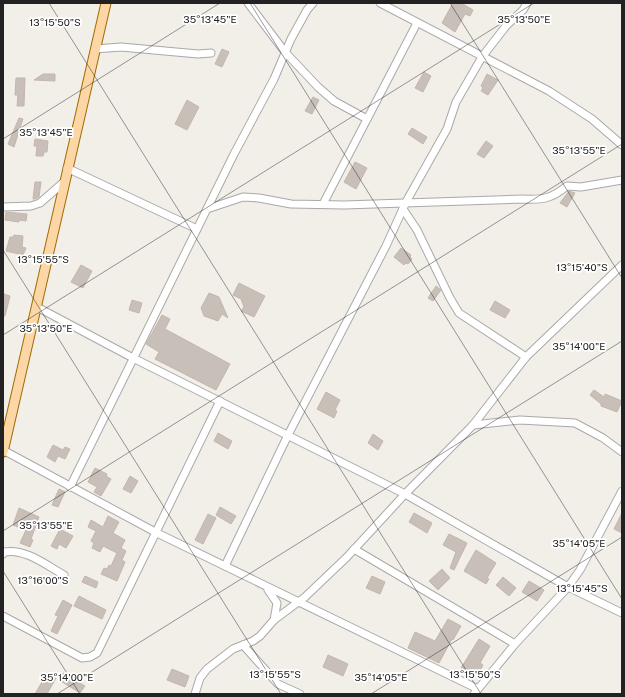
<svg xmlns="http://www.w3.org/2000/svg" width="625" height="697" viewBox="0 0 625 697" font-family="'Public Sans',sans-serif">
<rect width="100%" height="100%" fill="#f2efe9"/>
<g fill="#c7bfb8" stroke="#c4b6ab">
<polygon points="453,3 461,3 473,10 470,16 465,14 455,32 442,23"/>
<polygon points="222,49 229,52 222,67 215,64"/>
<polygon points="424,72 431,76 423,92 415,88"/>
<polygon points="43,74 55,74 55,81 34,80"/>
<polygon points="487,74 498,80 488,95 481,91 483,88 481,86"/>
<polygon points="16,78 25,78 24,106 17,106 18,95 15,95"/>
<polygon points="313,97 319,100 312,114 305,111"/>
<polygon points="187,100 199,107 187,130 175,124"/>
<polygon points="19,118 23,119 14,147 8,144"/>
<polygon points="412,128 427,137 423,144 408,134"/>
<polygon points="35,139 48,141 47,152 44,152 43,156 36,156 37,146 34,146"/>
<polygon points="486,141 493,146 484,158 477,154"/>
<polygon points="355,162 367,168 356,189 344,182"/>
<polygon points="35,182 41,182 39,197 35,199 33,199"/>
<polygon points="569,191 575,193 567,207 560,203"/>
<polygon points="6,212 27,214 26,221 19,220 19,222 5,220"/>
<polygon points="14,235 23,236 22,247 26,248 23,255 6,251 10,237 13,237"/>
<polygon points="401,248 411,255 410,257 412,259 408,264 406,263 404,265 394,257"/>
<polygon points="81,265 92,271 83,288 71,282"/>
<polygon points="239,283 265,296 254,317 241,311 244,307 241,299 233,295"/>
<polygon points="436,286 441,290 433,301 428,298"/>
<polygon points="209,293 219,297 228,318 222,314 218,321 204,316 201,308"/>
<polygon points="4,294 10,296 5,316 3,316"/>
<polygon points="132,300 142,303 139,313 129,310"/>
<polygon points="495,301 510,310 505,318 490,310"/>
<polygon points="162,315 170,319 165,329 230,364 216,390 155,359 159,352 146,344"/>
<polygon points="594,390 604,397 605,394 622,401 617,412 601,406 601,404 590,395"/>
<polygon points="326,392 340,400 335,410 337,411 334,418 317,409"/>
<polygon points="218,433 232,441 228,449 214,441"/>
<polygon points="373,434 383,441 378,450 368,443"/>
<polygon points="53,445 63,450 65,447 70,449 65,459 58,456 55,462 47,457"/>
<polygon points="95,468 107,474 106,476 111,479 101,496 94,492 97,487 88,482"/>
<polygon points="130,476 138,481 131,493 123,489"/>
<polygon points="59,489 65,492 58,507 52,505"/>
<polygon points="220,507 236,516 231,524 216,515"/>
<polygon points="19,508 39,517 31,539 33,540 30,547 20,543 26,530 13,525"/>
<polygon points="414,513 432,523 427,533 409,522"/>
<polygon points="622,513 622,533 614,529"/>
<polygon points="208,514 216,518 203,544 195,540"/>
<polygon points="108,516 119,522 113,533 125,540 121,548 126,551 122,560 125,562 117,581 101,574 104,568 107,569 109,565 111,566 117,553 103,546 100,552 92,548 94,543 91,541 96,531 88,527 91,520 103,527"/>
<polygon points="60,529 73,536 66,548 59,544 57,549 51,546"/>
<polygon points="449,534 467,543 454,570 450,568 456,552 443,545"/>
<polygon points="476,550 496,563 487,578 489,579 486,584 464,571"/>
<polygon points="442,569 450,578 438,590 429,581"/>
<polygon points="85,576 98,582 96,588 82,582"/>
<polygon points="372,576 385,582 380,594 366,588"/>
<polygon points="503,577 516,588 509,596 496,585"/>
<polygon points="529,581 544,590 537,601 522,592"/>
<polygon points="79,596 106,610 102,619 74,606"/>
<polygon points="63,600 72,605 57,634 51,631 58,616 55,615"/>
<polygon points="448,619 461,626 453,640 452,639 439,663 408,648 415,632 435,641"/>
<polygon points="479,639 490,646 480,663 483,665 477,676 461,668"/>
<polygon points="328,655 348,664 343,676 323,667"/>
<polygon points="172,669 189,676 185,687 167,680"/>
<polygon points="47,673 56,678 47,694 35,694"/>
<polygon points="63,673 85,686 80,693 59,680"/>
</g>
<g fill="none" stroke-linecap="round" stroke-linejoin="round">
<g stroke="#a9a9a9" stroke-width="9">
<g id="minor">
<polyline points="248,3 285,52 318,87 334,101 367,119"/>
<polyline points="380,3 549,91 592,119 622,145"/>
<polyline points="95,49 121,47 198,54 211,53"/>
<polyline points="67,168 197,229"/>
<polyline points="323,204 417,23"/>
<polyline points="3,207 31,206 40,203 64,182"/>
<path d="M207,209l36,-12 16,1 32,6 53,1 178,-6c21,1 29,0 45,-13l14,1 41,-7"/>
<polyline points="403,209 417,230 450,298 459,313 526,357"/>
<polyline points="37,307 133,358 405,494 568,587 622,613"/>
<polyline points="473,425 520,420 575,423 603,438 622,452"/>
<polyline points="3,450 157,533 478,689"/>
<polyline points="70,487 234,154 274,79 291,39 307,10 313,3"/>
<polyline points="354,549 515,644"/>
<path d="M3,554l1,-2c21,-4 42,13 60,23"/>
<polyline points="225,566 288,435 386,246 406,202 447,129 456,102 482,57 506,26 523,10 527,3"/>
<polyline points="268,590 277,603 274,620"/>
<polyline points="3,616 82,658 90,657 97,653 220,401"/>
<polyline points="243,645 278,684 300,694"/>
<polyline points="195,694 200,678 207,669 233,649 253,641 260,636 274,620 305,597 347,557 405,494 473,425 526,357 622,265"/>
<polyline points="474,694 515,644 568,587 580,570 622,491"/>
</g>
</g>
<g stroke="#a06b00" stroke-width="11">
<polyline id="major" points="3,452 106,3"/>
</g>
<use href="#minor" stroke="#fff" stroke-width="7"/>
<use href="#major" stroke="#fcd6a4" stroke-width="9"/>
</g>
<path fill="none" stroke="#222" stroke-width="1" stroke-opacity="0.45" d="M49,3l432,691M250,3l372,596M450,3l172,275M3,139l217,-136M3,250l278,444M3,335l531,-332M3,531l619,-387M3,571l77,123M57,694l565,-353M371,694l251,-157"/>
<g font-size="10" text-anchor="middle" fill="#222" stroke="#fff" stroke-width="3.5" stroke-linejoin="round" paint-order="stroke">
<text x="210" y="23">35°13'45"E</text>
<text x="524" y="23">35°13'50"E</text>
<text x="55" y="26">13°15'50"S</text>
<text x="46" y="136">35°13'45"E</text>
<text x="579" y="154">35°13'55"E</text>
<text x="43" y="263">13°15'55"S</text>
<text x="582" y="271">13°15'40"S</text>
<text x="46" y="332">35°13'50"E</text>
<text x="579" y="350">35°14'00"E</text>
<text x="46" y="529">35°13'55"E</text>
<text x="579" y="547">35°14'05"E</text>
<text x="43" y="584">13°16'00"S</text>
<text x="582" y="592">13°15'45"S</text>
<text x="275" y="678">13°15'55"S</text>
<text x="475" y="678">13°15'50"S</text>
<text x="67" y="681">35°14'00"E</text>
<text x="381" y="681">35°14'05"E</text>
</g>
<rect width="625" height="697" fill="none" stroke="#222222" stroke-width="8"/>
</svg>
